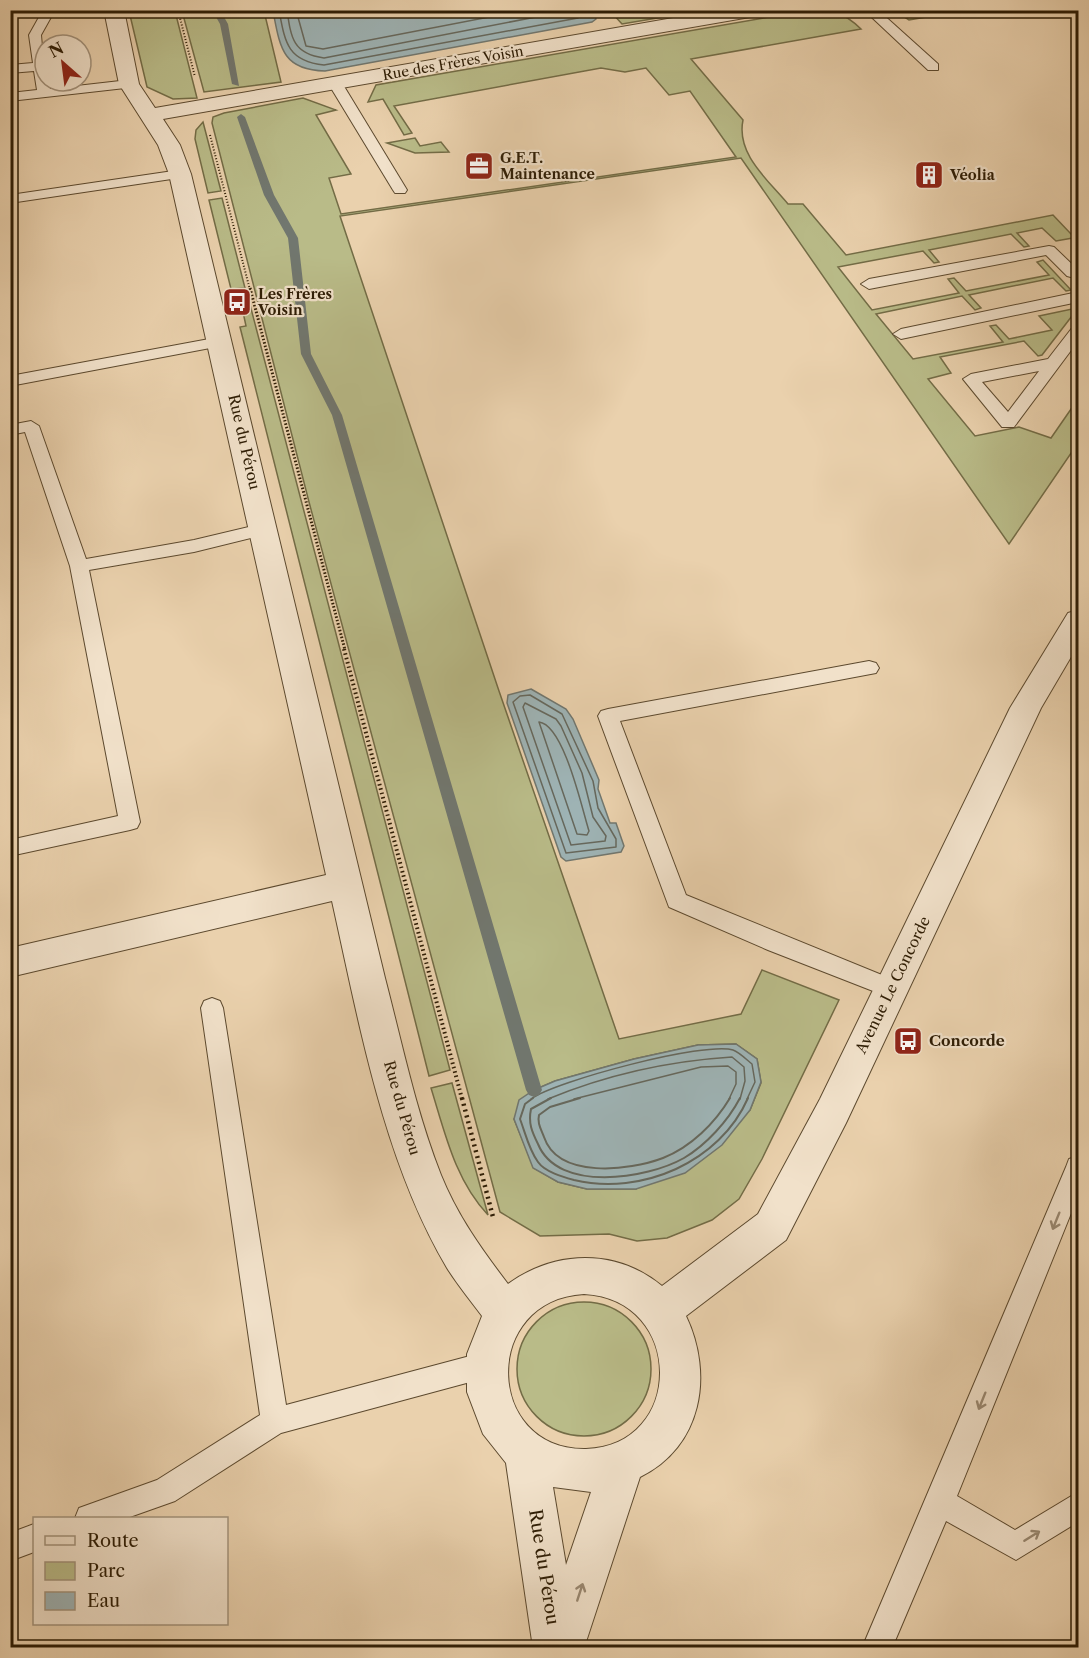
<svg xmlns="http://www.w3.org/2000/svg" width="1089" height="1658" viewBox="0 0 1089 1658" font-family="'Libre Caslon Text',serif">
<rect width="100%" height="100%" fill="#ead1ad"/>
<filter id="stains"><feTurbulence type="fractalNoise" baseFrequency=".00333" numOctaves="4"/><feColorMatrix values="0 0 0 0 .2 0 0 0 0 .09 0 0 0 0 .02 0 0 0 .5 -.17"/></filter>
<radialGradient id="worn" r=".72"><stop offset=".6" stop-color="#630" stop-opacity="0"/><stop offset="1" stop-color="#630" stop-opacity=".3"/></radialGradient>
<g fill="#b9bb88" stroke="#736c46" stroke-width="1.5" fill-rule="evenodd">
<polygon points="629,10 699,10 699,11 622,24 610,11"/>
<polygon points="129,11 175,11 197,98 173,99 147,87"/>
<polygon points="182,11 264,11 281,82 204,92"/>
<path d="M804,11c27,0 36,-2 57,18l-170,30 52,61c-7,34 24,59 45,84h15l43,51 207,-40 18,19 7,-1v4l-22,4 -14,-13 -25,5 12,13 -5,1 -13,-13 -82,16 10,12 -5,1 -11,-12 -85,16 34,43 87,-17 -11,-14 6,-1 12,13 83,-16 -12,-13 6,-2 28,30 -5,1 -13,-13 -84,17 12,13 -6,2 -13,-14 -86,18 37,45 90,-17 -13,-16 6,-1 13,14 43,-9 -13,-14 33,-7 3,3 -33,43 -4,1 -14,-15 -84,16 11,16 -23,6 47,57 44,-9 32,11 27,-39v44l-69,101 -268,-386 -401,58 159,475 120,348 122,-25 21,-44 77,30 -77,159 -23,40 -27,21 -45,18 -30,3 -28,-7 -69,2 -40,-24 -191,-710 -97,-379 1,-6 11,-4 79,-15 33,12 -20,5 35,59 -22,4 12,36 395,-57 -46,-66 -21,4 -23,-27 -21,4 -24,-4 -207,38 18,27 -8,2 -21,-36 -15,3 8,-17zM736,1044l21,15 4,24 -11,27 -114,79h-49l-29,-7 -24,-14 -20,-49 20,-29 21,-9 79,-22 64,-14z"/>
<polygon points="895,11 895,10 962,11 909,20"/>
<polygon points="203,122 221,191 208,193 195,139 196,130"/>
<polygon points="415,138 420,146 441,142 449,152 415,153 387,143"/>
<polygon points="222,198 245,288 231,289 209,200"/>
<polygon points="248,297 450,1070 429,1076 240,327 246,326 240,298"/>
<path d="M452,1083l36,132c-33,-35 -43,-82 -57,-127z"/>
<circle cx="584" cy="1369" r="67"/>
</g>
<g fill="#9eb4b6" stroke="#71776f" stroke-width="1.5">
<path d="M555,10l40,5 1,4 -4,3 -267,49c-43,-1 -45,-24 -52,-60z"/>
<polygon points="531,689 566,709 573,719 599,780 598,789 610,823 616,823 624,846 621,852 566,861 561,857 507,703 508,695"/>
<polygon points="736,1044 757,1059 761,1082 750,1110 722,1145 685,1173 636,1189 587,1189 558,1182 533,1168 514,1119 519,1100 534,1090 555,1081 634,1059 698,1045"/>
</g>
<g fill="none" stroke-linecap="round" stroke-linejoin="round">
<g stroke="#66685d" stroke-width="1.5">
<path d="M279,10c6,32 8,51 45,55l254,-47 2,-8"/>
<path d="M287,10c4,28 6,44 37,48l248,-48"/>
<polyline points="296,10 306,46 323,49 525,10"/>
<polygon points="530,695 562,714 593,781 598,808 616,839 616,847 566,853 513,702 520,696"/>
<polygon points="525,703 556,719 561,726 582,773 593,817 606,836 605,841 571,845 523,707"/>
<path d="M539,722c25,3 43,87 50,109l-2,4 -10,-1z"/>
<path d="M531,1099c24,-18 175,-58 202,-49 6,2 14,10 19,14l3,18 -8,17"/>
<path d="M548,1099c58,-24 121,-38 184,-42l12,10 1,14 -5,18"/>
<polyline points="574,1099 701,1067 728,1066 736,1072 736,1084 729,1099"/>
</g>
<g stroke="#66685d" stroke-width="2">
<path d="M533,1098l-8,6 -5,15c5,13 9,31 18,43 7,10 25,15 36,18 68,16 146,-18 174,-82"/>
<path d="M551,1098l-20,11c-3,14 1,23 7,35 20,49 109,35 146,14 22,-13 44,-37 56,-60"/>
<path d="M580,1098l-30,9 -11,8c-2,8 2,14 5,22 14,42 85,34 119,21 28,-11 52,-35 67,-60"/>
</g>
<g fill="#71776f" fill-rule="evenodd">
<polygon points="212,10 220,10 228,24 239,86 232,84 220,24"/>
<polygon points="241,114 245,117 274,195 298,238 311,354 342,415 542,1090 539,1095 534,1097 529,1095 526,1090 332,415 301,354 288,238 264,195 237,117"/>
</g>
<g stroke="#5c492e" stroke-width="2">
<g id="service">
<polygon points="43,10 55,10 41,35 45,81 49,81 50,89 129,80 134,81 134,87 10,101 10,93 37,90 34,71 10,73 10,65 33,63 29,35"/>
<polygon points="864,10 878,10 938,64 938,70 928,70"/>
<polygon points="335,79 342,83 407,190 405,193 395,193 393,190 328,83"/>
<polygon points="180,170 185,171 185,177 10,203 10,195"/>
<polygon points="1049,246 1054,247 1078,270 1078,279 1067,276 1046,255 869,289 861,284 869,279"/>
<polygon points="1078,292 1078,302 901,339 893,334 901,329"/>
<path d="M1078,326v15l-64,86h-12l-39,-48 8,-5 77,-15 24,-31zM1039,371l-31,41 -26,-30z"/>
<polygon points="220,337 228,342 226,345 10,386 10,376"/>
<polygon points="31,421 39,426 86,559 194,540 265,523 274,529 271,533 194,552 89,570 140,822 137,828 130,830 10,856 10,840 118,816 70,566 25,432 10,435 10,425"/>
<polygon points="869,661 876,663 879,668 876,673 620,721 686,895 899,982 902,989 899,996 891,998 768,950 669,907 598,716 601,711 608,709"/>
<polygon points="212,998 220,1001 223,1008 286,1405 485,1352 494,1356 498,1365 494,1374 485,1378 281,1433 175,1501 127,1518 75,1518 79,1508 157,1480 260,1415 201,1008 204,1001"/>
<polygon points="1078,1156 1078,1196 957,1496 1015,1530 1078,1492 1078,1522 1016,1560 946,1521 892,1648 862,1648 1066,1167 1069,1159"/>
<polygon points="34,1524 34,1552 10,1561 10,1533"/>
</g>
</g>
<g stroke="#5c492e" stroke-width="2">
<path id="minor" d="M104,10h20l15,74 16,24 564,-98h46l-9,6 -593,103 17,26 11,29 194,804c17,65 31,134 56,197 16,40 41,75 67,109 47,-34 108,-36 154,2l96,-72 62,-115 190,-391 58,-95 10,-3v35l-37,63 -195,415 -60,117 -100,76c28,59 16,131 -46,161l-56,171h-51l-27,-185 -23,-29 -16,-42v-38l15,-38c-12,-16 -25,-32 -35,-48 -64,-108 -88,-246 -115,-367l-322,76v-29l316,-73 -157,-701 -11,-29 -39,-61zM584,1294c101,5 101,152 2,155 -101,2 -106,-149 -2,-155zM553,1487l38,5 -25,73z"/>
</g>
<g stroke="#2d1c04" stroke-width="2" stroke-dasharray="1 2" stroke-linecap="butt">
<polyline points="178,10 195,77"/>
<polyline points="210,135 250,290"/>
</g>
<polyline stroke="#2d1c04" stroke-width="3" stroke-dasharray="1.5 2" stroke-linecap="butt" points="250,288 345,650"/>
<polyline stroke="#2d1c04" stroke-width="4" stroke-dasharray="1.5 3" stroke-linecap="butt" points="344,649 462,1099"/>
<polyline stroke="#2d1c04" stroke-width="4.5" stroke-dasharray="2 4" stroke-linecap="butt" points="462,1098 493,1217"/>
<use href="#service" fill="#f1e1ca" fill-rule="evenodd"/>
<use href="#minor" fill="#f1e1ca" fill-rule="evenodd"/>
</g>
<defs><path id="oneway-shaft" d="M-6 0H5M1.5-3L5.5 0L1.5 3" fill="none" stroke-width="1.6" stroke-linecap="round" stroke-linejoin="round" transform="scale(1.5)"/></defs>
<g stroke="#998871">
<use href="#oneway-shaft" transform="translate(1056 1221) rotate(112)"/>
<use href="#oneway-shaft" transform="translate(982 1401) rotate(112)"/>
<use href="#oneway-shaft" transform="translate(1032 1536) rotate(-32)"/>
<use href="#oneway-shaft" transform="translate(580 1592) rotate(-72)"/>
</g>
<defs>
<g id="office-square" transform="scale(1.5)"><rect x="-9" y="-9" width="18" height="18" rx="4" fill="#8f2418" stroke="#f1e1ca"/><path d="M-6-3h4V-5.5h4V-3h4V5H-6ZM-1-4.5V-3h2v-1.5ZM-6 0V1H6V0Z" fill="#fff"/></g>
<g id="building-square" transform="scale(1.5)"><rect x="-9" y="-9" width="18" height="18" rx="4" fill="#8f2418" stroke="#f1e1ca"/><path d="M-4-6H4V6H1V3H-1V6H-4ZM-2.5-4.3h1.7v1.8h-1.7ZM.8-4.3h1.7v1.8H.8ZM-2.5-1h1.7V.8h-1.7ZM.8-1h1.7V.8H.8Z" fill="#fff"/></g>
<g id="bus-square" transform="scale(1.5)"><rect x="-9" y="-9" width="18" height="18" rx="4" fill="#8f2418" stroke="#f1e1ca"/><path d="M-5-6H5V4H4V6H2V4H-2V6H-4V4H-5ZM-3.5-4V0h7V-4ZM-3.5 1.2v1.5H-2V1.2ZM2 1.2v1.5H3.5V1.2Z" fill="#fff"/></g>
</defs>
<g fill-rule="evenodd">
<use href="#office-square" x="479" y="166"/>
<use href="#building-square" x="929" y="175"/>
<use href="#bus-square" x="237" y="302"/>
<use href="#bus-square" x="908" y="1041"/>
</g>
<g text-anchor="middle" stroke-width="4.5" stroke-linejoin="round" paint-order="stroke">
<g font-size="14" fill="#2d1c04" stroke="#f1e1ca">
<text transform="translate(453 63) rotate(-10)" y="5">Rue des Frères Voisin</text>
</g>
<g font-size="14" font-weight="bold" fill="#2d1c04" stroke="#f1e1ca" text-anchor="start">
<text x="500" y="163">G.E.T.<tspan x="500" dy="16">Maintenance</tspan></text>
<text x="950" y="180">Véolia</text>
<text x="258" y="299">Les Frères<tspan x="258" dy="16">Voisin</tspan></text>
</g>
<g font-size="15" fill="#2d1c04" stroke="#f1e1ca">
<text transform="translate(244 442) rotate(77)" y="5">Rue du Pérou</text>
<text transform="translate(893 985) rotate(-64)" y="5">Avenue Le Concorde</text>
<text transform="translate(402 1108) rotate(74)" y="5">Rue du Pérou</text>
</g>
<g font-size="15" font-weight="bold" fill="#2d1c04" stroke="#f1e1ca" text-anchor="start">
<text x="929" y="1046">Concorde</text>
</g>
<g font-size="18" fill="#2d1c04" stroke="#f1e1ca">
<text transform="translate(544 1567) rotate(81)" y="6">Rue du Pérou</text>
</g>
</g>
<rect width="1089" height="1658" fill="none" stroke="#ead1ad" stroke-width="36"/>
<rect x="12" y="12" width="1065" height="1634" fill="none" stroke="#2d1c04" stroke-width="3"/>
<rect x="18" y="18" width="1053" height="1622" fill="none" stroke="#2d1c04" stroke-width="1.5"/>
<rect x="33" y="1517" width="195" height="108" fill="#f1e1ca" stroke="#a3927b" stroke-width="1.5"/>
<rect x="45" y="1536" width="30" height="9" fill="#f1e1ca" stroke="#a3927b" stroke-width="1.5"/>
<text x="87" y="1547" font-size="18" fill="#2d1c04">Route</text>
<rect x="45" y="1562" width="30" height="18" fill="#b9bb88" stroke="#a3927b" stroke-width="1.5"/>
<text x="87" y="1577" font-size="18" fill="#2d1c04">Parc</text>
<rect x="45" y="1592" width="30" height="18" fill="#9eb4b6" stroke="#a3927b" stroke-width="1.5"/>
<text x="87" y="1607" font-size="18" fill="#2d1c04">Eau</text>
<g transform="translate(63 63) rotate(332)"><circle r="28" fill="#f1e1ca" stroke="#a3927b" stroke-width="1.5"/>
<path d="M0-4.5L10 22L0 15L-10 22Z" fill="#8f2418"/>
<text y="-9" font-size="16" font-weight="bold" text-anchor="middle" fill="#2d1c04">N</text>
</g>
<rect width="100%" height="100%" filter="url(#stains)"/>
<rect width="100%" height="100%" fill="url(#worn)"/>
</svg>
